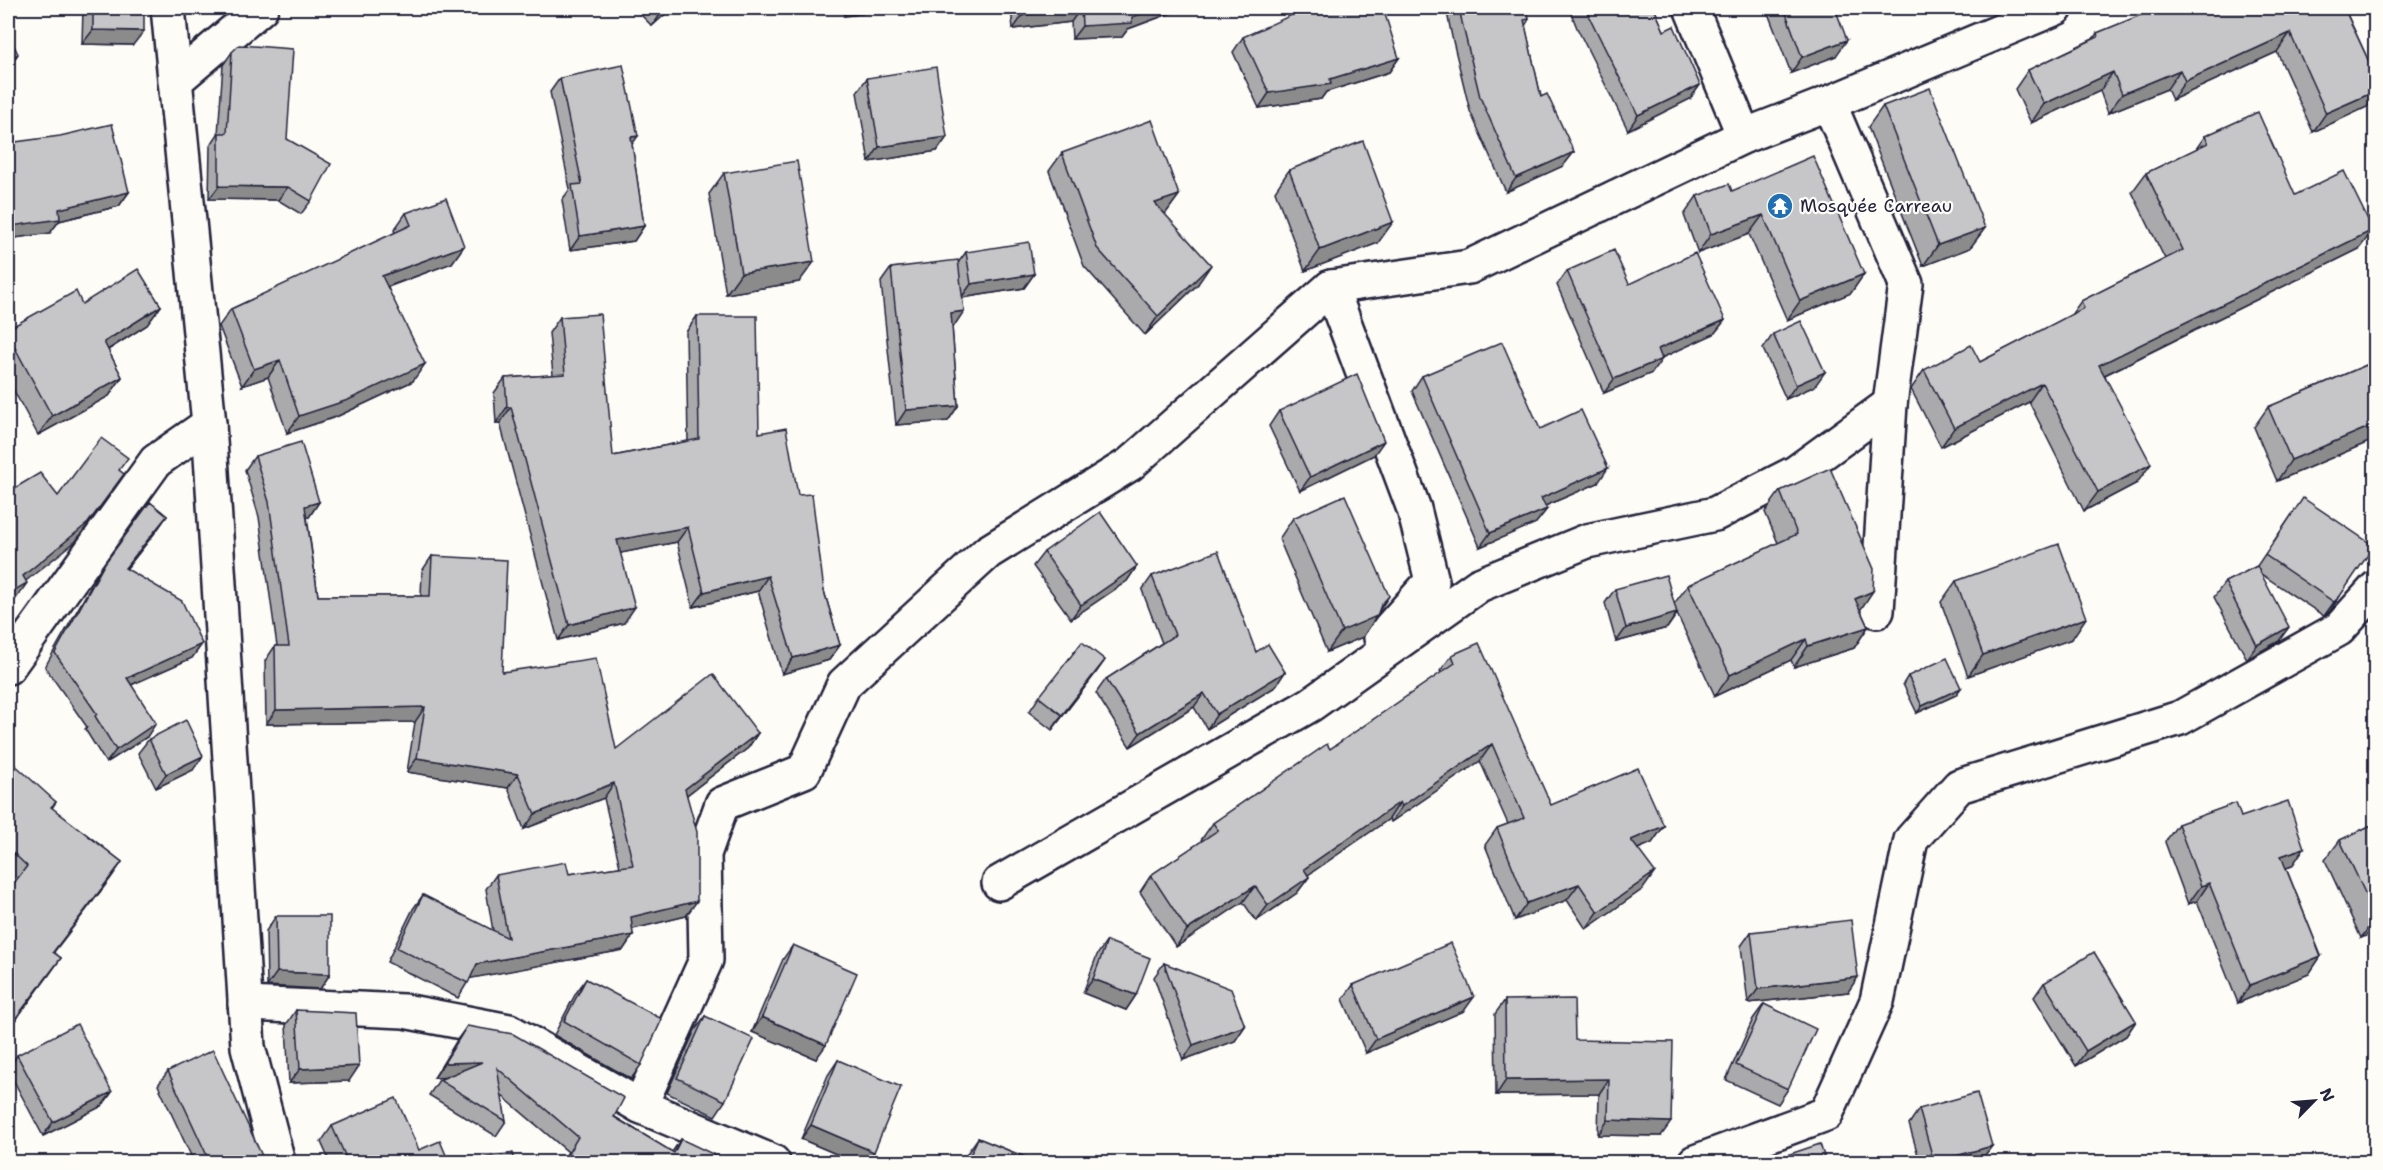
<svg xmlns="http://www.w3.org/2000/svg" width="2383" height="1170" viewBox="0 0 2383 1170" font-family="'Shantell Sans',sans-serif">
<rect width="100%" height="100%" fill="#fdfcf7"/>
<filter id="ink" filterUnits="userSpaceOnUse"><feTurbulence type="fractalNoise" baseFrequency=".0167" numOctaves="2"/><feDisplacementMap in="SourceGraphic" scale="12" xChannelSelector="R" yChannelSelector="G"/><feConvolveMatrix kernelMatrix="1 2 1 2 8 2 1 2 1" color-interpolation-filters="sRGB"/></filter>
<g filter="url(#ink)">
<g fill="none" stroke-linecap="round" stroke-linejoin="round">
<g stroke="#22223b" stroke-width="38">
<g id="minor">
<polyline points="168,8 209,424 248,1047 278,1162"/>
<polyline points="1691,8 1744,136"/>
<polyline points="175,81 261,8"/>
<polyline points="1829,103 1906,284 1890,404 1877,611"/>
<polyline points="1331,287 1414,509 1432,581 1381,638"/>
<polyline points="8,667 156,461 209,424"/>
<polyline points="999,883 1310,705 1479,585 1587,541 1715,514 1795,473 1890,404"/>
<polyline points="245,1004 404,1011 509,1031 640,1106 773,1162"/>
<polyline points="640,1106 706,960 704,854 722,804 804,771 844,684 988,552 1130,464 1331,287 1469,267 1744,136 1829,103 2056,8"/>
<polyline points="1695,1162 1826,1114 1877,1001 1911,840 1959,786 2180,718 2339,629 2376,588"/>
</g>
</g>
<use href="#minor" stroke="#fdfcf7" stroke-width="33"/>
</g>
<g fill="#aaaaac" stroke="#22223b" stroke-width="1.5">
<polygon points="83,8 144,8 133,45 82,44"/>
<polygon points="634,8 672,8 652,26"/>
<polygon points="843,8 906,8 844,16"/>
<polygon points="1011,8 1181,8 1179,10 1128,29 1122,37 1072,39 1071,22 1013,29"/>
<polygon points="1446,8 1527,8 1529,19 1525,26 1541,97 1574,152 1563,166 1506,192 1470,111 1452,37"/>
<polygon points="1569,8 1654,8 1664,31 1700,85 1690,99 1628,130 1577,28"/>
<polygon points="1766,8 1835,8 1836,56 1791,73"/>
<polygon points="2149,8 2362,8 2347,14 2376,77 2376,96 2367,107 2313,132 2277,52 2172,100 2167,89 2108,113 2100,91 2031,123 2015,89 2028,70 2093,39 2097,33 2144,14"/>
<polygon points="1306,11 1399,58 1389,72 1326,92 1321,99 1259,108 1233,52 1243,37"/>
<polygon points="232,52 287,139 311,201 301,214 278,200 209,199 210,146 218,134 223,65"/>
<polygon points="560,78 632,144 644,226 634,241 570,250 562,200 570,189 550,92"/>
<polygon points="867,78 947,137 937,151 869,162 857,92"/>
<polygon points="1883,106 1985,228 1970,248 1923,266 1868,127"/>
<polygon points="2205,136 2295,195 2359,249 2105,375 2137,483 2084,511 2029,402 1941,447 1911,389 1924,370 1980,362 2071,315 2081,301 2165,259 2132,192 2146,173 2196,149"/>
<polygon points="8,143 129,192 119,206 59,221 50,233 8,239"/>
<polygon points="1062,153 1179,195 1166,213 1164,214 1198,284 1145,335 1084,266 1049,171"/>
<polygon points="1289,170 1378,243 1305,271 1275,191"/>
<polygon points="724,173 799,282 726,294 709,194"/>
<polygon points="1732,191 1864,274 1851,293 1787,320 1749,234 1698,253 1684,215 1697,196"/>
<polygon points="406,213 464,246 452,263 388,287 413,381 336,417 287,433 268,377 242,386 219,326 231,309 395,233 394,230"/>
<polygon points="966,252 1034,274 1024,288 962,298 954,326 952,326 958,406 948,421 896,425 881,282 891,268 958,263"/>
<polygon points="1567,271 1629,284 1725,320 1714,334 1661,358 1652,373 1604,393 1557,285"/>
<polygon points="82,304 161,306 147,325 108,350 122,377 109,396 38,435 8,380 8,329"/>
<polygon points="697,316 759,433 798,495 824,591 840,645 829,660 782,674 758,591 693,607 677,542 620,553 624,623 558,640 500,423 496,423 494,393 505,378 553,375 549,333 560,317 613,456 688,441 686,332"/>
<polygon points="1773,334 1815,386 1786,399 1763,349"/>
<polygon points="2376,361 2376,439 2277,481 2254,427 2268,407"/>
<polygon points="1422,376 1540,429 1598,483 1545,506 1547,509 1536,523 1480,547 1412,391"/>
<polygon points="1279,411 1374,455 1300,491 1269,426"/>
<polygon points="255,456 319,502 309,517 307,517 318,596 421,596 422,571 432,556 502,672 616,749 758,733 748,748 687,795 686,916 632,929 633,935 623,950 470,978 458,998 387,962 413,909 423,895 493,931 486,889 496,875 569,874 620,867 604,798 524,829 508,788 407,772 415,722 266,724 265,661 275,646 277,646 259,517 245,470"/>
<polygon points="1780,491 1860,609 1868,627 1854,648 1794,667 1791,660 1715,696 1677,614 1667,628 1616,642 1605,603 1615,589 1674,604 1688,585 1778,543 1765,512"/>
<polygon points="150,502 167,516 157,530 126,569 202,644 192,658 131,685 147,737 106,763 85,729 87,727 45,667 96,577"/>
<polygon points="2293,513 2340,596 2330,611 2324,616 2261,574 2279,641 2247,659 2214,597 2225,582 2257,566"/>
<polygon points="1293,518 1379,610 1377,616 1363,637 1327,652 1279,539"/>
<polygon points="1044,552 1137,566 1127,581 1071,619 1033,566"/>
<polygon points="1152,576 1285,672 1275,687 1207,729 1194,707 1130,747 1096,693 1106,679 1162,643 1142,590"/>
<polygon points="1956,581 2072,639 1968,676 1941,602"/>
<polygon points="1452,655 1551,805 1664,826 1652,843 1638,849 1643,889 1586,929 1567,900 1515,920 1485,845 1497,828 1508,824 1480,761 1391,822 1389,819 1308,875 1309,877 1297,893 1256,921 1243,902 1176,947 1140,892 1151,875 1202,841 1201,840 1213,823 1330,749 1441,673 1440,671"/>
<polygon points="1105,660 1095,674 1052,730 1029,712 1039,697"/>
<polygon points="1908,676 1956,695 1917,713 1903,684"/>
<polygon points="149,739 193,770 156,788 138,753"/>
<polygon points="8,768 56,802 52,808 122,862 110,879 53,952 61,958 8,1030 8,891 14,882 8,876"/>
<polygon points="2241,817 2292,866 2286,868 2321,956 2309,974 2238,1003 2197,901 2188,904 2165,842 2178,824"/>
<polygon points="2376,823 2376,931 2361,938 2325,860 2340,840"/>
<polygon points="276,916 330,974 320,989 267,986 266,931"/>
<polygon points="1751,932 1848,992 1748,1003 1741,946"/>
<polygon points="1107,941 1136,995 1126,1010 1083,993 1097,955"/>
<polygon points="793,945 816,1059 752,1032 783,959"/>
<polygon points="1164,963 1245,1026 1235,1041 1183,1060 1154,977"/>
<polygon points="586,979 641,1065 631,1079 554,1035 576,993"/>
<polygon points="2044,983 2136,1021 2126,1036 2076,1066 2034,997"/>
<polygon points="1353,985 1464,1011 1366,1053 1343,999"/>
<polygon points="1505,1000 1575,1040 1661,1136 1598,1135 1599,1094 1496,1095 1495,1014"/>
<polygon points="1764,1004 1788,1089 1778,1104 1726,1080 1753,1019"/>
<polygon points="296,1010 349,1081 289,1083 286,1025"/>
<polygon points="705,1016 725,1101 715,1116 667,1093 695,1030"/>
<polygon points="467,1026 672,1152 681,1139 716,1162 561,1162 568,1152 501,1095 506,1121 496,1136 429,1095 439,1080 446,1077 434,1078 457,1040"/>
<polygon points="17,1055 112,1092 102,1106 43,1136 8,1070"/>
<polygon points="838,1060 866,1162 855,1162 801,1139 828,1075"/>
<polygon points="168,1071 264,1162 194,1162 158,1085"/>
<polygon points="1919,1109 1992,1146 1981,1160 1974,1162 1920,1162 1909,1124"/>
<polygon points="332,1126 419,1150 449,1162 330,1162 321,1142"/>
<polygon points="978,1138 1037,1162 963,1162 968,1152"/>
</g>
<g fill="#8b8b8c" stroke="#22223b" stroke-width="1.5">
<polygon points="667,8 672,8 652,26 662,12"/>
<polygon points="850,8 906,8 844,16"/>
<polygon points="1081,8 1071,22 1013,29 1023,15"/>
<polygon points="1158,8 1181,8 1179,10 1128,29 1122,37 1072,39 1082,26 1132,17"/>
<polygon points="2339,8 2362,8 2329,22"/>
<polygon points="93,30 144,31 133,45 82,44"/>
<polygon points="2290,33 2277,52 2172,100 2185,81"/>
<polygon points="1847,40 1836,56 1791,73 1802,57"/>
<polygon points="18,54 8,69 8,60"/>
<polygon points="1399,58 1389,72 1326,92 1321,99 1259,108 1269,93 1330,79"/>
<polygon points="2180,70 2167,89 2108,113 2122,94"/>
<polygon points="2113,72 2100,91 2031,123 2044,104"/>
<polygon points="1700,85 1690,99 1628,130 1638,115"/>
<polygon points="2376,91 2376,96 2367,107 2313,132 2326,113"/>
<polygon points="638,136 628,150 631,137"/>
<polygon points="947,137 937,151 869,162 879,147"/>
<polygon points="1574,152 1563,166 1506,192 1516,178"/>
<polygon points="219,186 288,187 278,200 209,199"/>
<polygon points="129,192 119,206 59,221 50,233 8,239 8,231 11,226 59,209"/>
<polygon points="1179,195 1166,213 1142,222 1155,203"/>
<polygon points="1763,215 1749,234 1698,253 1711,234"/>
<polygon points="1393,222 1378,243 1305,271 1320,250"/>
<polygon points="644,226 634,241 570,250 580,236"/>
<polygon points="1985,228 1970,248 1923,266 1938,245"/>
<polygon points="2373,230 2359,249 2086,384 2099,365"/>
<polygon points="464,246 452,263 370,293 382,276"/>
<polygon points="814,262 799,282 726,294 741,273"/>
<polygon points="1211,265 1198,284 1145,335 1158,316"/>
<polygon points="1034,274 1024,288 961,298 971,284"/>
<polygon points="1864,274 1851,293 1787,320 1800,301"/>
<polygon points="161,306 147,325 90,361 104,342"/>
<polygon points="964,311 954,326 940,327 951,313"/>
<polygon points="1725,320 1714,334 1648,364 1658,349"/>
<polygon points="1662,359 1652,373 1604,393 1614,379"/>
<polygon points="280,360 268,377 242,386 254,369"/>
<polygon points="425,364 413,381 336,417 287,433 299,416"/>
<polygon points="1825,372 1815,386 1786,399 1796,385"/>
<polygon points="122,377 109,396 38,435 52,416"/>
<polygon points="2042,383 2029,402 1941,447 1954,428"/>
<polygon points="958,406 948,421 896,425 906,410"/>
<polygon points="507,407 511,407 500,423 496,423"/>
<polygon points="2376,424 2376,439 2277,481 2291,460"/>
<polygon points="1384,441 1374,455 1300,491 1310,477"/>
<polygon points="2151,464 2137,483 2084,511 2098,492"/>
<polygon points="1608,468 1598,483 1531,512 1541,498"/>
<polygon points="124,474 76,541 17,588 27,583 15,600 8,604 8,594 23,576"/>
<polygon points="319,502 309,517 295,521 305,506"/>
<polygon points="1547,509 1536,523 1480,547 1490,533"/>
<polygon points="167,516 157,530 116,582 125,568"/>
<polygon points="688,527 677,542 606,556 617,540"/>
<polygon points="1137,566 1127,581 1071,619 1081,605"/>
<polygon points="768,576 758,591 693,607 704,592"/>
<polygon points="1873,591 1859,612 1855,599"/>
<polygon points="1389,596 1375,617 1377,616 1363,637 1327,652 1342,631 1381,605"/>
<polygon points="2340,596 2330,611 2324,616 2334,602"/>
<polygon points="635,607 624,623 558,640 569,625"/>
<polygon points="1677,613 1667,628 1616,642 1626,628"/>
<polygon points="2086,618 2072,639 1968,676 1983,655"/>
<polygon points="1868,627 1854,648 1794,667 1808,646"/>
<polygon points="2289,627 2279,641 2247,659 2257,645"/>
<polygon points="1806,639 1791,660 1715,696 1730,675"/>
<polygon points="202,644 192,658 117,691 127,678"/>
<polygon points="840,645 829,660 782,674 793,658"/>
<polygon points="1105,660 1095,674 1052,730 1062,715"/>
<polygon points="1285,672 1275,687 1207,729 1217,714"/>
<polygon points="1961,688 1956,695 1917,713 1922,706"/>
<polygon points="1204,693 1194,707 1130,747 1140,733"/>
<polygon points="425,707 415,722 266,724 276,710"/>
<polygon points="156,723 147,737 106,763 116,750"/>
<polygon points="758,733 748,748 675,804 685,789"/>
<polygon points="1492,744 1480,761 1391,822 1402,806"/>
<polygon points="203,756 193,770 156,788 166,774"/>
<polygon points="417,758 518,774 508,788 407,772"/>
<polygon points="614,783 604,798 524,829 535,814"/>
<polygon points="1400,802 1389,819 1292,886 1304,869"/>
<polygon points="1664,826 1652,843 1620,856 1631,840"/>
<polygon points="2304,848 2292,866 2268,874 2281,856"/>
<polygon points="122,862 110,879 41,969 53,952"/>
<polygon points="1655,872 1643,889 1586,929 1598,912"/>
<polygon points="1309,877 1297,893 1256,921 1268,905"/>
<polygon points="2209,883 2197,901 2188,904 2201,886"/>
<polygon points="1579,884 1567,900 1515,920 1527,903"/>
<polygon points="1255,886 1243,902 1176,947 1187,930"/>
<polygon points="697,901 686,916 621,932 631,917"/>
<polygon points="2376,917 2376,931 2361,938"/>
<polygon points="633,935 623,950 467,979 477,964"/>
<polygon points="2321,956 2309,974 2238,1003 2250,985"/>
<polygon points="61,958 49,975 8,1030 12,1023"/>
<polygon points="277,972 330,974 320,989 267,986"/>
<polygon points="1858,977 1848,992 1748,1003 1758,989"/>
<polygon points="1093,979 1136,995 1126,1010 1083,993"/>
<polygon points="1474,997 1464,1011 1366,1053 1376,1039"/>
<polygon points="762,1017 826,1045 816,1059 752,1032"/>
<polygon points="2136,1021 2126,1036 2076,1066 2086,1051"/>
<polygon points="1245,1026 1235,1041 1183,1060 1193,1045"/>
<polygon points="482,1062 472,1076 434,1078 444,1063"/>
<polygon points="359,1066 349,1081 289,1083 300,1069"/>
<polygon points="1609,1079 1599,1094 1496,1095 1506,1080"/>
<polygon points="112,1092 102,1106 43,1136 53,1122"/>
<polygon points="1608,1120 1671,1122 1661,1136 1598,1135"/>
<polygon points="811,1125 874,1152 866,1162 855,1162 801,1139"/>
<polygon points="1992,1146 1981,1160 1974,1162 1934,1162"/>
</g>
<g fill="#c6c6c8" stroke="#22223b" stroke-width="1.5">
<polygon points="93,8 144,8 144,31 93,30"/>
<polygon points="658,8 667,8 662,12"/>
<polygon points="1022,8 1158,8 1132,17 1132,23 1082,26 1081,8 1023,15"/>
<polygon points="1318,8 1383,8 1399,58 1330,79 1331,84 1269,93 1243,37 1305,9 1306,11"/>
<polygon points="1459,8 1527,8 1529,19 1524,20 1541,97 1547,94 1574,152 1516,178 1480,97 1462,22"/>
<polygon points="1585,8 1654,8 1664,31 1674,26 1700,85 1638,115"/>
<polygon points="1784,8 1835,8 1847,40 1802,57"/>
<polygon points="2151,8 2344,8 2376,77 2376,91 2326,113 2290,33 2185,81 2180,70 2122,94 2113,72 2044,104 2028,70 2098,37 2097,33 2153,10"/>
<polygon points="8,33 18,54 8,60"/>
<polygon points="239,45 293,49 287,139 331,164 311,201 288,187 219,186 219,133 227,133 232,52"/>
<polygon points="623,65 638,136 631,137 644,226 580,236 572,185 582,184 560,78"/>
<polygon points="936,67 947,137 879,147 867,78"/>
<polygon points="1930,88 1985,228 1938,245 1883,106"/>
<polygon points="2258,112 2295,195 2344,171 2373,230 2099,365 2151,464 2098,492 2042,383 1954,428 1924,370 1971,345 1980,362 2084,308 2081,301 2183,250 2146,173 2208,143 2205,136"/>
<polygon points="1152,120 1179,195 1155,203 1211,265 1158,316 1097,248 1062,153"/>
<polygon points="112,124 129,192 59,209 60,219 11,226 8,198 8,143 60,136"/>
<polygon points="1363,141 1393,222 1320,250 1289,170"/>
<polygon points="1813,156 1864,274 1800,301 1763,215 1711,234 1697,196 1729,184 1732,191"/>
<polygon points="797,161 814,262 741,273 724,173"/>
<polygon points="446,198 464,246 382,276 425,364 348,400 299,416 280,360 254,369 231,309 411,225 406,213"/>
<polygon points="1029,242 1034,274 971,284 966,252"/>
<polygon points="1614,250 1629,284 1695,253 1725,320 1658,349 1662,359 1614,379 1567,271"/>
<polygon points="958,260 964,311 951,313 958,406 906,410 891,268"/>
<polygon points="138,269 161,306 104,342 122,377 52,416 8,335 8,329 76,291 82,304"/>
<polygon points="600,314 613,456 699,439 697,316 757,316 759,433 786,428 798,495 812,494 824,591 840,645 793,658 768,576 704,592 688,527 617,540 635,607 569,625 511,407 507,407 505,378 565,374 560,317"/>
<polygon points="1801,321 1825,372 1796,385 1773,334"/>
<polygon points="1502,342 1540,429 1581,410 1608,468 1541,498 1547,509 1490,533 1422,376"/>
<polygon points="2376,361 2376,424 2291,460 2268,407"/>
<polygon points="1357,374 1384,441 1310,477 1279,411"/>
<polygon points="101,438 128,458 119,470 124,474 88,523 23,576 27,583 8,594 8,492 40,473 58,496"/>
<polygon points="301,442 319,502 305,506 318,596 430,596 432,556 507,560 502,672 596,658 616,749 713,674 758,733 685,789 697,832 697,901 631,917 633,935 477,964 468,983 397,948 423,895 508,938 496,875 566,862 569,874 633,865 614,783 535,814 518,774 417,758 425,707 276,710 275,646 289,646 269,502 255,456"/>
<polygon points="1830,468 1874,569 1873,591 1855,599 1868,627 1808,646 1806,639 1730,675 1688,585 1797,534 1780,491"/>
<polygon points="1345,495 1389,596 1381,605 1377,616 1342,631 1293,518"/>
<polygon points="2303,498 2374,546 2340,596 2334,602 2265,555"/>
<polygon points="150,502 167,516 125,568 182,601 202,644 127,678 156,723 116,750 95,716 97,714 55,653 105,563"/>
<polygon points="1100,512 1137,566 1081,605 1044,552"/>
<polygon points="2059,544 2086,618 1983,655 1956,581"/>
<polygon points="1218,551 1256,652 1268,644 1285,672 1217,714 1204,693 1140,733 1106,679 1175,635 1152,576"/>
<polygon points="2257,566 2289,627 2257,645 2225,582"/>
<polygon points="1666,575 1677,613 1626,628 1615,589"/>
<polygon points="1082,642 1105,660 1062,715 1039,697"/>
<polygon points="1479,643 1551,805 1638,768 1664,826 1631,840 1655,872 1598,912 1579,884 1527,903 1497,828 1524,818 1492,744 1402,806 1400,802 1304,869 1309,877 1268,905 1255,886 1187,930 1151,875 1218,830 1213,823 1327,744 1330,749 1455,663 1452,655"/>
<polygon points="1947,658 1961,688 1922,706 1908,676"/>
<polygon points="186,720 203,756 166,774 149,739"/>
<polygon points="13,763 56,802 51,807 122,862 53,952 61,958 12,1023 8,1020 8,891 27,866 8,848 8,768"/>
<polygon points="2288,801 2304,848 2281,856 2321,956 2250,985 2209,883 2201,886 2178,824 2236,803 2241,817"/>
<polygon points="2376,823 2376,916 2340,840"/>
<polygon points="276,916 330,916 330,974 277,972"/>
<polygon points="1851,920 1858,977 1758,989 1751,932"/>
<polygon points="1107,941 1150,958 1136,995 1093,979"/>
<polygon points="1451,943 1474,997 1376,1039 1353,985"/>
<polygon points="793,945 857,973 826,1045 762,1017"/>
<polygon points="2094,952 2136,1021 2086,1051 2044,983"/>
<polygon points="1164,963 1231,989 1245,1026 1193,1045"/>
<polygon points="586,979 662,1019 641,1065 564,1021"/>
<polygon points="1574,999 1575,1040 1673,1042 1671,1122 1608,1120 1609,1079 1506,1080 1505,1000"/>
<polygon points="1764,1004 1816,1029 1788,1089 1736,1065"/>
<polygon points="296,1010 356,1013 359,1066 300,1069"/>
<polygon points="705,1016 754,1039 725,1101 677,1078"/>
<polygon points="77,1024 112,1092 53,1122 17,1055"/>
<polygon points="467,1026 513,1034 624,1098 614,1117 674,1153 681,1139 719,1157 716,1162 563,1162 578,1137 497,1068 506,1121 439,1080 482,1062 444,1063"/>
<polygon points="213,1050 263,1158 264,1162 198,1162 198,1161 209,1160 168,1071"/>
<polygon points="838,1060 901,1087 874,1152 811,1125"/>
<polygon points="1977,1093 1992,1146 1934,1162 1919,1109"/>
<polygon points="396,1098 419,1150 440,1141 449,1162 375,1162 374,1159 366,1162 348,1162 332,1126"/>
<polygon points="978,1138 1037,1162 967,1162"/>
<polygon points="1820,1144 1826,1162 1779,1162 1778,1158"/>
<polygon points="513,1153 515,1162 455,1162"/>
</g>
</g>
<defs>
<g id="temple-disc" transform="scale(1.35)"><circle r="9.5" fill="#1f6fb2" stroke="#fdfcf7"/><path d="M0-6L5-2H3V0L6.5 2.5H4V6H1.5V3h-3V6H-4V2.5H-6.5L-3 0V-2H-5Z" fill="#fff"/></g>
</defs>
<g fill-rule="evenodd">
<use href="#temple-disc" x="1780" y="206"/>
</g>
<g text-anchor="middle" stroke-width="4.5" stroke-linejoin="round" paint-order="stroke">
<g font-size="18" fill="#22223b" stroke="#fdfcf7" text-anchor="start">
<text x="1800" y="212">Mosquée Carreau</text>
</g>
</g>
<rect width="2383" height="1170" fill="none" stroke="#fdfcf7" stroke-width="30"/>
<rect x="15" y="15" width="2353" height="1140" fill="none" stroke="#22223b" stroke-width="2" filter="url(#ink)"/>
<g transform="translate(2314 1101) rotate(65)" stroke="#fdfcf7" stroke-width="4.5" paint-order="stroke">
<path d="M0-4.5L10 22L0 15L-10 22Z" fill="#22223b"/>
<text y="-9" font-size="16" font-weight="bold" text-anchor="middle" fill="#22223b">N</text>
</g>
</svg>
